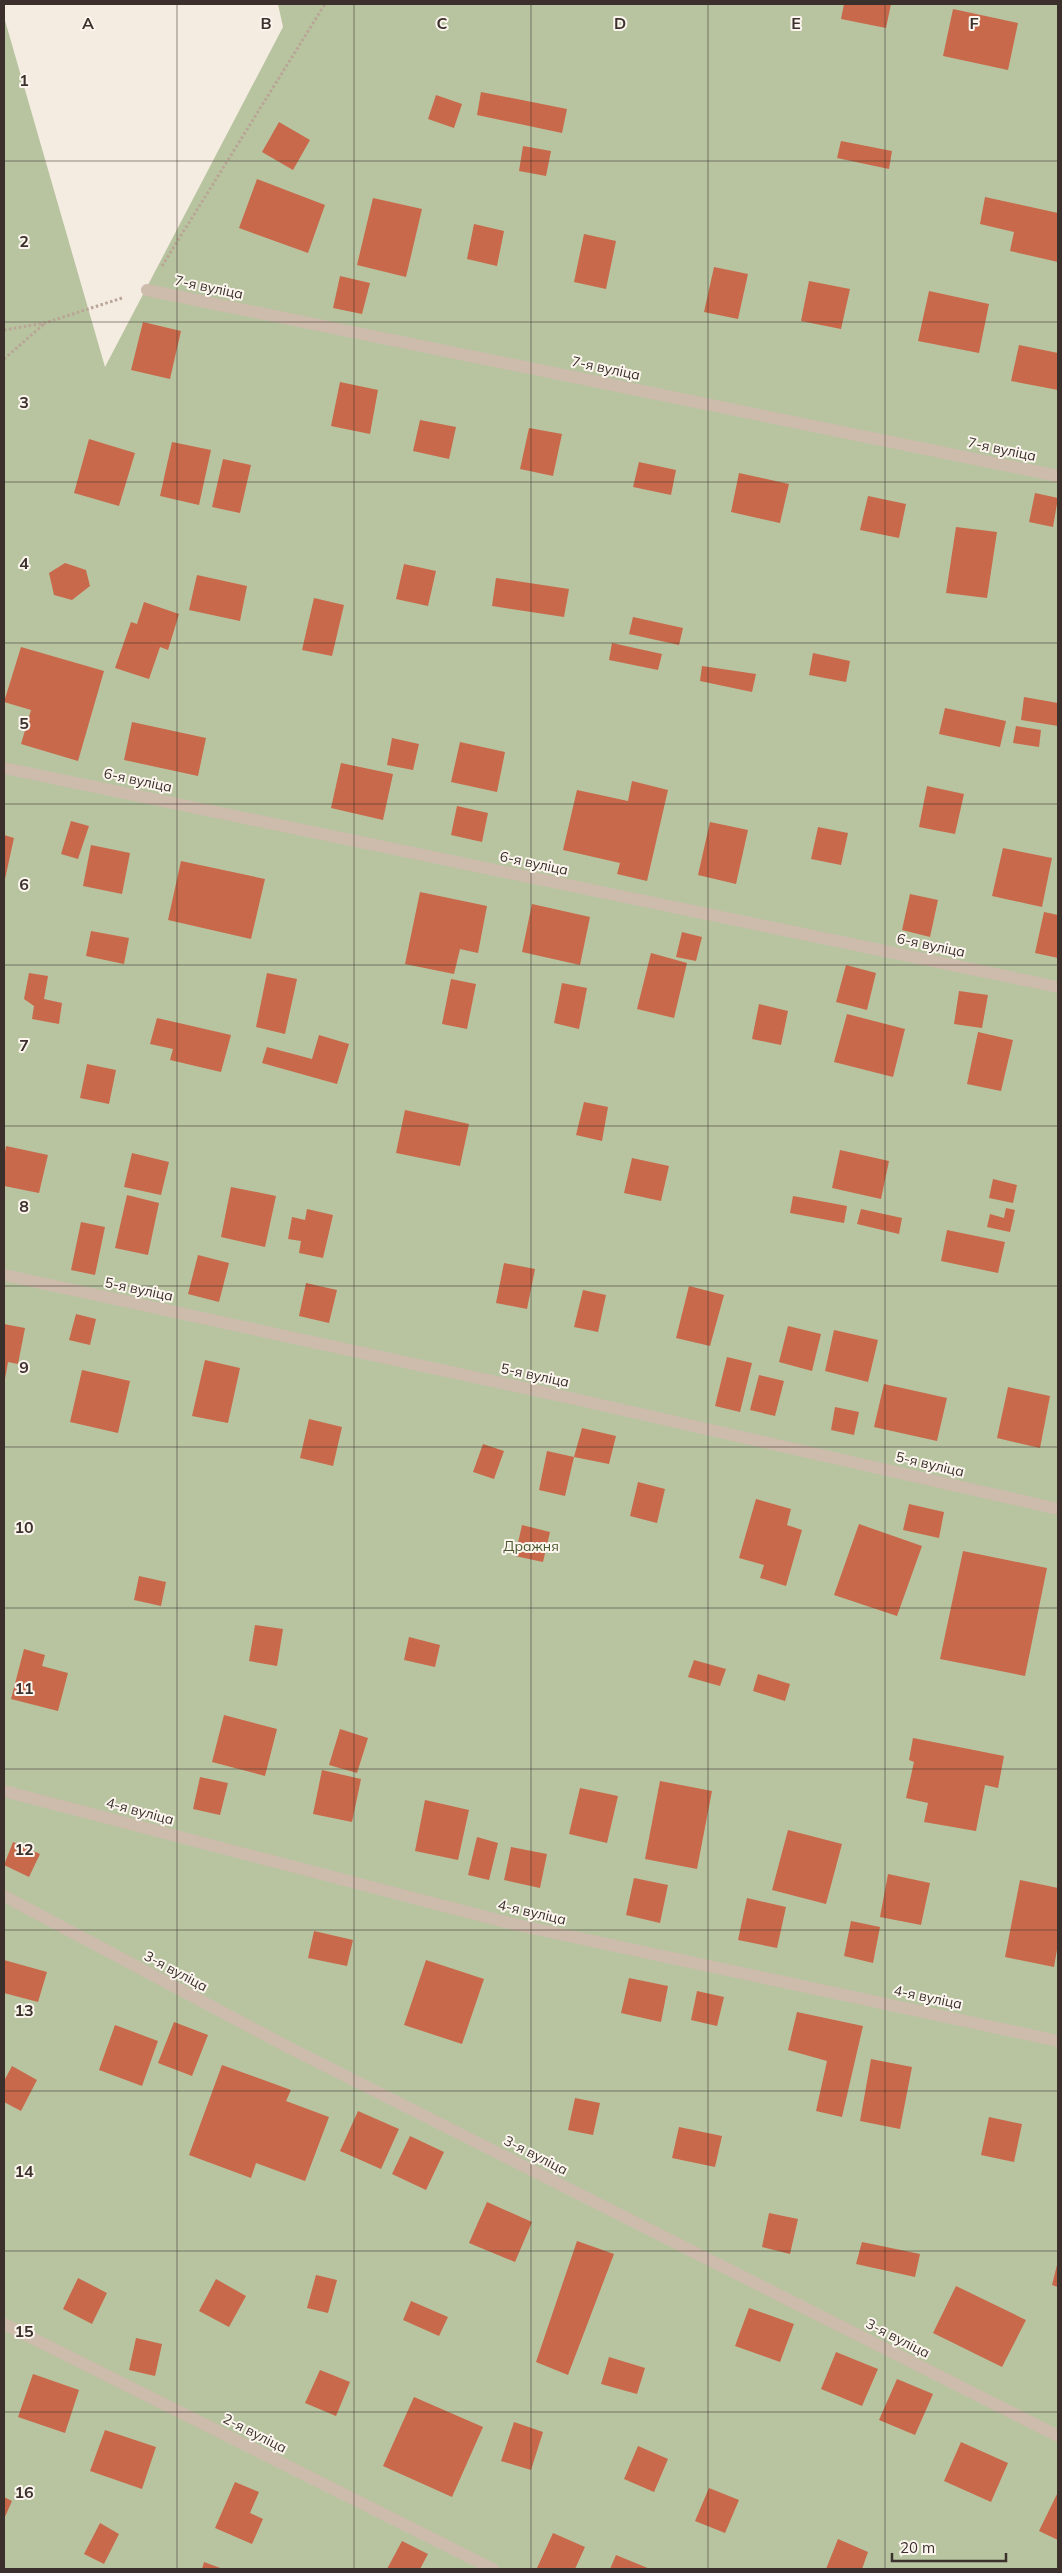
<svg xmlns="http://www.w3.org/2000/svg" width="1062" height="2573" viewBox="0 0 1062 2573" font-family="Mulish,sans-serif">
<rect width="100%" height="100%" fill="#f4ebe1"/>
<polygon fill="#b8c4a0" points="278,4 1058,4 1058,2569 4,2569 4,17 105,367 283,27"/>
<g fill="#c8694b">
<polygon points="844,4 891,4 886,28 841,19"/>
<polygon points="953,9 1018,23 1008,70 943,56"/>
<polygon points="481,92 567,109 562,133 477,115"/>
<polygon points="436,95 462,104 454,128 428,119"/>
<polygon points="279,122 310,140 293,170 262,152"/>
<polygon points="841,141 892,151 889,169 837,158"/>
<polygon points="523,146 551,151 546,176 519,171"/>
<polygon points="257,179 325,205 308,253 239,228"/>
<polygon points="985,197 1058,213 1058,262 1010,251 1014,232 980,224"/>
<polygon points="373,198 422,209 406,277 357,265"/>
<polygon points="474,224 504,231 497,266 467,259"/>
<polygon points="584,234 616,241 606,289 574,282"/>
<polygon points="714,267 748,274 738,319 704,312"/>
<polygon points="340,276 370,283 362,314 333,308"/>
<polygon points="809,281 850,289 841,329 801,321"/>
<polygon points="929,291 989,304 979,353 918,341"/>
<polygon points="143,322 181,331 170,379 131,370"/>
<polygon points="1019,345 1058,353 1058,390 1011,381"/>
<polygon points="340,382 378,390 370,434 331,426"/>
<polygon points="420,420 456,427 449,459 413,451"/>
<polygon points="529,428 562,434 553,476 520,469"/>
<polygon points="89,439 135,453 119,506 74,493"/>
<polygon points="172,442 211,450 199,505 160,496"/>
<polygon points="223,459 251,465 240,513 212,507"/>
<polygon points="639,462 676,470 671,495 633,487"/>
<polygon points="739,473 789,484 780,523 731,512"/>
<polygon points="1035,493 1058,498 1053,527 1029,522"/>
<polygon points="868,496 906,504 899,538 860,530"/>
<polygon points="956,527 997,532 987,598 946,593"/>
<polygon points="65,563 86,570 90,586 72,600 54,595 49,573"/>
<polygon points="404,564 436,571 428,606 396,599"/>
<polygon points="197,575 247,586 240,621 189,610"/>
<polygon points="496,578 569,589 564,617 492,606"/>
<polygon points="314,598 344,605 332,656 302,650"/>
<polygon points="144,602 179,614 168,650 160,647 149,679 115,668 131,622 137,624"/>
<polygon points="633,617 683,628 679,645 629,634"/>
<polygon points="612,643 662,654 658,670 609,660"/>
<polygon points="21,647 104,671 78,761 21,744 31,710 4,702"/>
<polygon points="813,653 850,661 846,682 809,675"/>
<polygon points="702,666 756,674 752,692 700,681"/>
<polygon points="1024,697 1058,703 1058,726 1021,720"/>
<polygon points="945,708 1006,721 1000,747 939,734"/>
<polygon points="132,722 206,738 198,776 124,760"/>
<polygon points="1016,726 1041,730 1039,747 1013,743"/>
<polygon points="392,738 419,744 413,770 387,765"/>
<polygon points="460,742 505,752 497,792 451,782"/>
<polygon points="341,763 393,774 383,820 331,808"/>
<polygon points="632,781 668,790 647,881 617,874 620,863 563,850 577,790 628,801"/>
<polygon points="927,786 964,794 955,834 919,827"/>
<polygon points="457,806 488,813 482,842 451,835"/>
<polygon points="71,821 89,826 78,859 61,854"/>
<polygon points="710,822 748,830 736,884 698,875"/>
<polygon points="818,827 848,833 841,865 811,859"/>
<polygon points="4,835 14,838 5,879 4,879"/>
<polygon points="91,845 130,853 122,894 83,886"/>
<polygon points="1003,848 1052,858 1042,907 992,896"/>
<polygon points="181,861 265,879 251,939 168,920"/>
<polygon points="420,892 487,906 478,953 460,949 454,974 405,964"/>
<polygon points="910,894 938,900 930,937 902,930"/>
<polygon points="532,904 590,917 580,965 522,952"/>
<polygon points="1044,912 1058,915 1058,958 1035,953"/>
<polygon points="91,931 129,938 124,964 86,956"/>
<polygon points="682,932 702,937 696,961 676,957"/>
<polygon points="651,953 687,963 674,1018 637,1009"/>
<polygon points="846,965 876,973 867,1010 836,1002"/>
<polygon points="29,973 48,976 44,999 62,1003 59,1024 32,1019 34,1006 24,999"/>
<polygon points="267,973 297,979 285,1034 256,1027"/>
<polygon points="451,979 476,984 467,1029 442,1024"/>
<polygon points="562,983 587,988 579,1029 554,1023"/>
<polygon points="959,991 988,995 982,1028 954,1024"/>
<polygon points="759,1004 788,1011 781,1045 752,1039"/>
<polygon points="847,1014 905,1029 893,1077 834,1062"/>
<polygon points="157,1018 231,1035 221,1072 170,1060 173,1049 150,1044"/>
<polygon points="978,1032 1013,1040 1001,1091 967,1084"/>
<polygon points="319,1035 349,1044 337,1084 262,1063 267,1047 312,1059"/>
<polygon points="87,1064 116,1070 109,1104 80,1098"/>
<polygon points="584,1102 608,1107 602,1141 576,1135"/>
<polygon points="405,1110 469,1124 460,1166 396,1153"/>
<polygon points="6,1146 48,1155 39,1193 4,1186 4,1158"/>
<polygon points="840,1150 889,1161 881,1199 832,1188"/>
<polygon points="132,1153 169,1162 161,1195 124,1187"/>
<polygon points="632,1158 669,1166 661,1201 624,1193"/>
<polygon points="993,1179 1017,1185 1013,1203 989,1198"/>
<polygon points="231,1187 276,1196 265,1247 221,1237"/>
<polygon points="127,1195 159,1203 148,1255 115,1248"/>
<polygon points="793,1196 847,1206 844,1223 790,1213"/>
<polygon points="1006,1208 1015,1210 1010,1232 987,1227 990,1214 1004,1218"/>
<polygon points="307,1209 333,1215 323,1258 299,1253 301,1241 288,1239 292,1217 305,1220"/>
<polygon points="861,1209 902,1218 899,1234 857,1224"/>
<polygon points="81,1222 105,1227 95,1275 71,1270"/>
<polygon points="947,1230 1005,1242 998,1273 941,1261"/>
<polygon points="198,1255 229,1263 219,1302 188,1294"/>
<polygon points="504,1263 535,1269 527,1309 496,1303"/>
<polygon points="306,1283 337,1290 329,1323 299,1316"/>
<polygon points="689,1286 724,1295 710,1346 676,1338"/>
<polygon points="583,1290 606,1295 598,1332 574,1327"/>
<polygon points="76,1314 96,1319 90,1345 69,1340"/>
<polygon points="4,1324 25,1328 18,1364 8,1362 5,1379"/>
<polygon points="788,1326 821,1334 812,1371 779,1362"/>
<polygon points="834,1330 878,1340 868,1382 825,1371"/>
<polygon points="727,1357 752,1363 740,1412 715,1406"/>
<polygon points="205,1360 240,1368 228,1423 192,1416"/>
<polygon points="82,1370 130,1381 118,1433 70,1422"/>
<polygon points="759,1375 784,1381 775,1416 750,1410"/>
<polygon points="884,1384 947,1398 937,1441 874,1427"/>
<polygon points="1008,1387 1050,1396 1040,1448 997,1438"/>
<polygon points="835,1407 859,1412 854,1435 831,1430"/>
<polygon points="309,1419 342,1427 333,1466 300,1458"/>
<polygon points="582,1428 616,1436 609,1464 574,1457"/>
<polygon points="483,1444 504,1451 494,1479 473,1472"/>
<polygon points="547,1451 574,1457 565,1496 539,1490"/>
<polygon points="638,1482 665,1489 657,1523 630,1516"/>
<polygon points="756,1499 791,1509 787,1525 802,1530 786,1586 760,1578 764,1565 739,1558"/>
<polygon points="909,1504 944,1512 939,1538 903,1530"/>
<polygon points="859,1524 922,1546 897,1616 834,1595"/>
<polygon points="522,1525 550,1532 543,1562 515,1556"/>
<polygon points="963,1551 1047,1568 1025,1676 940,1659"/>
<polygon points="139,1576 166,1582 161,1606 134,1600"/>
<polygon points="255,1625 283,1629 277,1666 249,1661"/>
<polygon points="409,1637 440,1645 435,1667 404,1660"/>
<polygon points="24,1649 45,1655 42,1666 68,1673 58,1711 11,1699"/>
<polygon points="694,1660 726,1669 720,1686 688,1677"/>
<polygon points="758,1674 790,1684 785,1701 753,1691"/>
<polygon points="224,1715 277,1729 265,1776 212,1762"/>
<polygon points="340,1729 368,1738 357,1773 329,1765"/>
<polygon points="913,1738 1004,1756 998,1788 985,1785 976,1831 924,1822 928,1803 906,1798 914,1762 909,1760"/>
<polygon points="322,1770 361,1779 352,1822 313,1814"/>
<polygon points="200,1777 228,1783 220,1815 193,1809"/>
<polygon points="660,1781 712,1791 697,1869 645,1859"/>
<polygon points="580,1788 618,1796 607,1843 569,1834"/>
<polygon points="425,1800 469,1810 458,1860 415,1851"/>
<polygon points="788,1830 842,1844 826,1904 772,1890"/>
<polygon points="477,1837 498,1843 489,1880 468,1875"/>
<polygon points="13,1842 40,1854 29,1877 4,1865"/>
<polygon points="511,1847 547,1854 540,1888 504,1880"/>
<polygon points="888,1874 930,1883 921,1925 880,1917"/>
<polygon points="634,1878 668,1885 660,1923 626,1915"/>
<polygon points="1020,1880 1058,1888 1058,1944 1054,1967 1005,1957"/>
<polygon points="747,1898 786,1907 777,1948 738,1940"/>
<polygon points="851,1921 880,1927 873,1963 844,1956"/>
<polygon points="314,1931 353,1940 347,1966 308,1958"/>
<polygon points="4,1960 47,1972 38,2002 4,1993"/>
<polygon points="426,1960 484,1979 462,2044 404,2025"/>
<polygon points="629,1978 668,1986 661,2022 621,2013"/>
<polygon points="697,1991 724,1997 717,2026 691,2020"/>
<polygon points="797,2012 863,2026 842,2117 816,2111 827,2061 788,2050"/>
<polygon points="174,2022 208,2035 192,2076 158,2063"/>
<polygon points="115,2025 158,2041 142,2086 99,2070"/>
<polygon points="871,2059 912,2067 900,2129 860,2121"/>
<polygon points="222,2065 291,2090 286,2101 329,2117 305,2181 256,2163 251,2178 189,2155"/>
<polygon points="12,2066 37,2080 21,2111 4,2102 4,2081"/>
<polygon points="575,2098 600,2103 593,2135 568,2130"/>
<polygon points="358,2111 399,2129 381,2169 340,2151"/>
<polygon points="989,2117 1022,2124 1014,2162 981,2155"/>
<polygon points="679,2127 722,2136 715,2167 672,2158"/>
<polygon points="410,2136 444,2152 426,2190 392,2174"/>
<polygon points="487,2202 532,2222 515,2262 469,2243"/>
<polygon points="769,2213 798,2219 790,2254 762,2247"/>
<polygon points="577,2241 614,2254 568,2375 536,2362"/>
<polygon points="862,2242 920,2254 915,2277 856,2264"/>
<polygon points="1058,2261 1058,2287 1052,2285"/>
<polygon points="316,2275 337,2280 328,2313 307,2308"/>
<polygon points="78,2278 107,2293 92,2324 63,2309"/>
<polygon points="216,2279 246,2296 229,2327 199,2311"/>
<polygon points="956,2286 1026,2320 1002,2367 933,2333"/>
<polygon points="411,2301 448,2317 439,2336 403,2320"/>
<polygon points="749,2308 794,2324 780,2362 735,2346"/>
<polygon points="136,2338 162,2344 155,2376 129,2370"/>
<polygon points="836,2352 878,2369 862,2406 821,2389"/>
<polygon points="609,2357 645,2368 637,2394 601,2384"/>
<polygon points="320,2370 350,2382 336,2416 305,2403"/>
<polygon points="33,2374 79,2390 65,2433 18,2417"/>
<polygon points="897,2379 933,2394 915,2435 879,2420"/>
<polygon points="414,2397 483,2427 452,2497 383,2466"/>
<polygon points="514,2422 543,2432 531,2470 501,2461"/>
<polygon points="105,2430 156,2447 142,2489 90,2471"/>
<polygon points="961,2442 1008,2463 991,2502 944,2481"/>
<polygon points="638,2446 668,2459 654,2492 624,2479"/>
<polygon points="235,2482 259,2492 250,2513 263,2519 252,2544 215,2528"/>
<polygon points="709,2488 739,2500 725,2533 695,2521"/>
<polygon points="1058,2492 1058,2540 1039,2531"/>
<polygon points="4,2497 12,2501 4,2519"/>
<polygon points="100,2523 119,2534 104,2564 84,2554"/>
<polygon points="553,2533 585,2547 575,2569 537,2568"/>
<polygon points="838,2539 868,2552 862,2569 826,2569"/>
<polygon points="402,2541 428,2554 420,2569 387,2569"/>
<polygon points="616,2555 650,2569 610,2569"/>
<polygon points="204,2562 223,2569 202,2569"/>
</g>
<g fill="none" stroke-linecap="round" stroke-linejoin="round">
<g stroke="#b9a596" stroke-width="3" stroke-dasharray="2.5 2.5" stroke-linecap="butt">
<polyline points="162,266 325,4"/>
<polyline points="4,330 45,323 122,298"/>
<polyline points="4,359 44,324"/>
</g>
<g stroke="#cdbbac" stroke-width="12">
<polyline points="147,290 1058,476"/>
<polyline points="4,768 1058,987"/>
<polyline points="4,1275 575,1399 1058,1509"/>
<polyline points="4,1791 509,1923 1058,2041"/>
<polyline points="4,1896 288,2047 1058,2436"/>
<polyline points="4,2324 493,2569"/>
</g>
</g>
<path fill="none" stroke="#3b302b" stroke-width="1" stroke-opacity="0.55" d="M177,4v2565M354,4v2565M531,4v2565M708,4v2565M885,4v2565M4,161h1054M4,322h1054M4,482h1054M4,643h1054M4,804h1054M4,965h1054M4,1126h1054M4,1286h1054M4,1447h1054M4,1608h1054M4,1769h1054M4,1930h1054M4,2091h1054M4,2251h1054M4,2412h1054"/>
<g text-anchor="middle" stroke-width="4" stroke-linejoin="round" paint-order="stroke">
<g font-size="14" fill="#3b302b" stroke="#fbf5ee">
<text transform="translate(209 287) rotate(12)" y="5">7-я вуліца</text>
<text transform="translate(606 368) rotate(12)" y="5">7-я вуліца</text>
<text transform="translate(1002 449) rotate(12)" y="5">7-я вуліца</text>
<text transform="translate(138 780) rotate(12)" y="5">6-я вуліца</text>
<text transform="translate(534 863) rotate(12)" y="5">6-я вуліца</text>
<text transform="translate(931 945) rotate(12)" y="5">6-я вуліца</text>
<text transform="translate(139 1289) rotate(12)" y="5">5-я вуліца</text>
<text transform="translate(535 1375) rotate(12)" y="5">5-я вуліца</text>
<text transform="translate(930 1464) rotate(13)" y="5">5-я вуліца</text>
<text transform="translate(140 1811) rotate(15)" y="5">4-я вуліца</text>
<text transform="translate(532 1912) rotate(13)" y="5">4-я вуліца</text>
<text transform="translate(176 1971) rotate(28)" y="5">3-я вуліца</text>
<text transform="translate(928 1997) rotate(12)" y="5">4-я вуліца</text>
<text transform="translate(536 2155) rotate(27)" y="5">3-я вуліца</text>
<text transform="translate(898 2338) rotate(27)" y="5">3-я вуліца</text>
<text transform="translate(255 2433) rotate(27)" y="5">2-я вуліца</text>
</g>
<g font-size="14" fill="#4a5a2e" stroke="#fbf5ee">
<text x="531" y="1551">Дражня</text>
</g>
</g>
<g font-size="16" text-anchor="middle" font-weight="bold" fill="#3b302b" stroke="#fbf5ee" stroke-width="4" stroke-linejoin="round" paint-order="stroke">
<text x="88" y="29">A</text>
<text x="266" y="29">B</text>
<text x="442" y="29">C</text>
<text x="620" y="29">D</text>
<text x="796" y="29">E</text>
<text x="974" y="29">F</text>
<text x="24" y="86">1</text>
<text x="24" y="247">2</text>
<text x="24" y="408">3</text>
<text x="24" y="569">4</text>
<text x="24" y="729">5</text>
<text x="24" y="890">6</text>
<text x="24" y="1051">7</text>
<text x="24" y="1212">8</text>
<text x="24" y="1373">9</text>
<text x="24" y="1533">10</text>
<text x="24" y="1694">11</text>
<text x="24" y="1855">12</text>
<text x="24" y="2016">13</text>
<text x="24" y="2177">14</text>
<text x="24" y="2337">15</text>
<text x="24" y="2498">16</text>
</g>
<rect width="1062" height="2573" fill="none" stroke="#3b302b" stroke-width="10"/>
<path d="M892 2553v8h114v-8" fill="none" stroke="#3b302b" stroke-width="2.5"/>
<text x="900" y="2553" font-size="15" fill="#3b302b" stroke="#fbf5ee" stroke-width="4" paint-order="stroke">20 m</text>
</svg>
